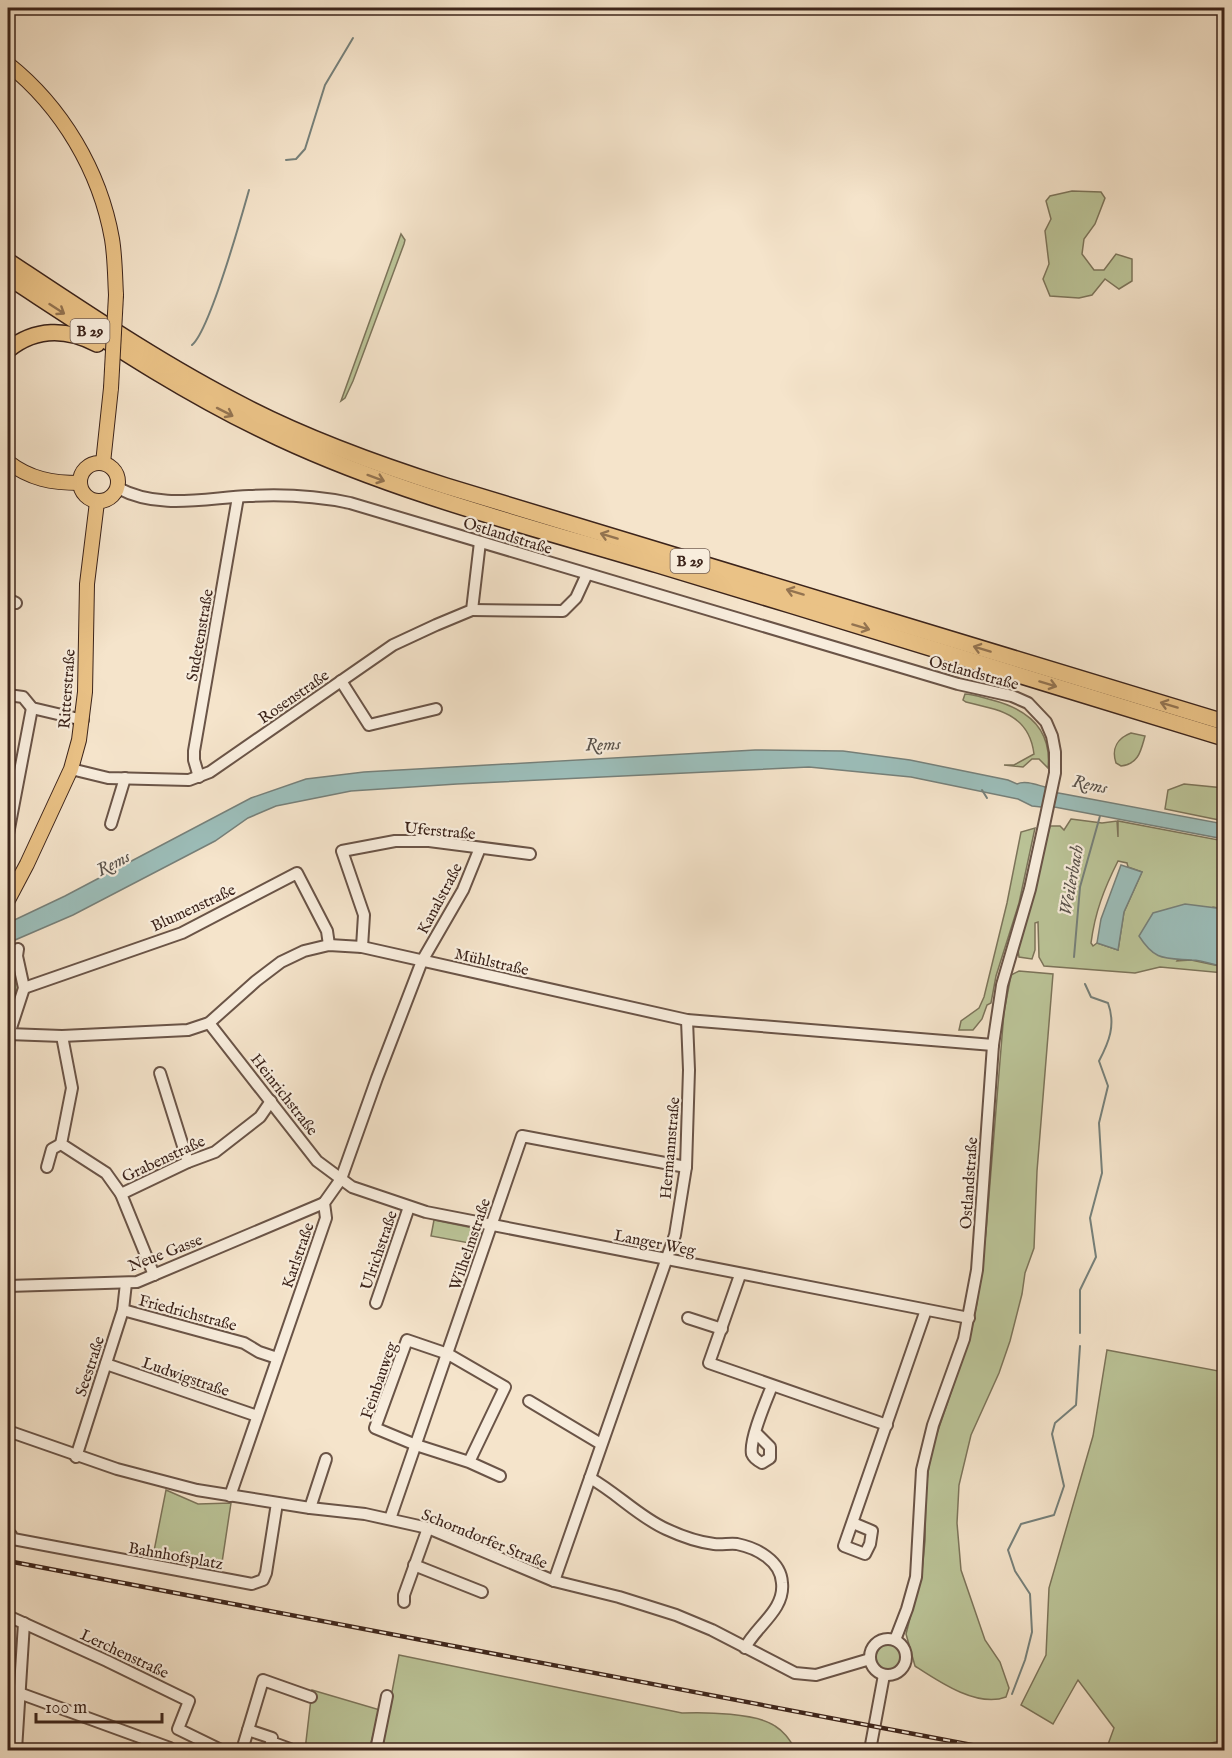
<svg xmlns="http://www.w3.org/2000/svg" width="1232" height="1758" viewBox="0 0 1232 1758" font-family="'IM FELL English',serif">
<rect width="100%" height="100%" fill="#f5e4cb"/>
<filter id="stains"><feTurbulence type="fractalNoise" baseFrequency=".00333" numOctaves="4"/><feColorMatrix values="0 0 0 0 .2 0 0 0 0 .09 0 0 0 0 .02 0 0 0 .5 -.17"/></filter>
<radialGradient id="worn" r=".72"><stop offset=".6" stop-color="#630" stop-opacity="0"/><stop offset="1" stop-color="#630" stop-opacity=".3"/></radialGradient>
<g fill="#bbc498" stroke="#7c745a" stroke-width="1.5" fill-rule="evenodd">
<polygon points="1072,191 1101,192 1105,198 1095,224 1084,239 1082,254 1094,270 1104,270 1116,254 1132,259 1132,281 1119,289 1105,279 1092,295 1079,298 1050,296 1043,279 1049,264 1045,231 1051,219 1046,201 1050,196"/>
<polygon points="401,234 405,240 404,244 353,381 345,398 341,401"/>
<path d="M965,694c9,0 18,4 27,6 35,9 60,29 56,68l-9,-9h-7l-9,8 -19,-2h10l20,-11c-5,-40 -35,-44 -68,-52l-3,-2z"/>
<path d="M1131,733l14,3c-4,14 -6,28 -24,30l-5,-3c-5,-15 2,-25 15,-30z"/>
<polygon points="1184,784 1224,788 1224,821 1165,809 1168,790"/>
<path d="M1071,819l31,4 15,-2 1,16v-16l106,20v68l-11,-2 -36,54 14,-1 33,7v6l-64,-6 -25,6 -91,-7 -5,-9 -1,-35 -3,1v27l-3,9 -13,-2 -1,-7 32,-124h10l4,4zM1118,861l9,2 1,4 14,5 -18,40 -6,38 -21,-7 -4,3 -2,-3c4,-31 13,-54 27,-82z"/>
<polygon points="1035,828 1019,903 996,976 991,1003 987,1005 982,1019 973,1030 959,1030 961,1021 979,1008 984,997 1007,903 1021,832"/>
<polygon points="13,942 13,959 20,990 15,1003 8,1000 8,943"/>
<path d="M1019,971l34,3 -16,197 -3,77 -9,25 -3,21 -12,47 -11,32 -28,62 -12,50 -2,38 4,47 24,70 15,22 9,26 -3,9c-29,11 -68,-16 -91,-31l-9,-32 16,-63 3,-30 1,-53 5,-37 39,-114 7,-34 9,-71 18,-220 7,-37z"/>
<polygon points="434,1220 483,1230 480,1245 431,1236"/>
<polygon points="1107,1350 1224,1372 1224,1740 1211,1743 1210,1750 1106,1750 1114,1728 1078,1680 1053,1724 1021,1705 1046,1655 1049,1588 1093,1436"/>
<polygon points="166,1490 198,1504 231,1503 221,1569 160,1557 159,1562 152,1561"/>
<circle cx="889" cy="1657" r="13"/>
<path d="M399,1655l283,58c23,-1 75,0 93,13 10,6 15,15 21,24h-415z"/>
<polygon points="312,1690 380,1710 369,1750 305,1750"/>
</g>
<g fill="#9cbeba" stroke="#76807a" stroke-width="1.5">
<path d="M755,750l88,1 67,9 98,20 9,4c8,-4 20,1 28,3l2,4 17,3 160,30v15l-180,-34 -3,2 -9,-1 -14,-7 -107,-22 -102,-10 -352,17 -106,7 -75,15 -28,12 -33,23 -142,74 -65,28v-20l57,-27 186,-98 55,-19 58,-7z"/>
<polygon points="1121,865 1142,872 1124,912 1118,950 1097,943 1101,919"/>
<path d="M1185,904l39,5v58c-11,-2 -21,-7 -32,-7 -28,-2 -37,1 -53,-24l14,-23z"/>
</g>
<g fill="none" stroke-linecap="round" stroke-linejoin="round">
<g stroke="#76807a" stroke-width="2">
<polyline points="286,160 296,159 305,149 325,85 353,38"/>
<path d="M192,345c18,-15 49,-127 57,-155"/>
<polyline points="982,790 987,798"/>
<polyline points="1074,957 1080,887 1100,816"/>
<path d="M1080,1333v-43l16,-33 -6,-39 12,-45 -3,-50 9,-37 -9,-25c10,-19 17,-36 9,-58l-17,-6 -6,-13"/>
<polyline points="1012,1694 1025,1660 1032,1632 1030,1594 1015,1571 1008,1550 1021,1524 1054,1515 1064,1486 1052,1434 1055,1423 1076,1405 1080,1346"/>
</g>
<g stroke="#6a5447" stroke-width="14">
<g id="minor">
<path d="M118,488c41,22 87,10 131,8 35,-2 68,0 101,7l608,181 54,12 16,7 18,19 6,14 3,16v21l-11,52 -14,64 -28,96 -9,60 -16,225 -13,69 -31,86 -11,45 -6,107 -9,32 -12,31"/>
<polyline points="8,599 16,603"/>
<polyline points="472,610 563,611 576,598 587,574"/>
<polyline points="341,681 369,725 436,709"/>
<polyline points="8,695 23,697 32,708 83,720"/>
<polyline points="71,769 108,778 189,780 210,772 393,645 436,625 472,610 480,542"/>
<polyline points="199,777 194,760 194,751 238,497"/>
<polyline points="111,824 125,778"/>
<polyline points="8,834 32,708"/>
<polyline points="8,872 18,880"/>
<polyline points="362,947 364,915 342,851 395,841 429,841 530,854"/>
<polyline points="24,988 182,933 297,873 327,931 329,945"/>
<polyline points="209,1023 317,1161 352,1187 426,1212 969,1318"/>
<polyline points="8,1034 62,1036 188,1030 209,1023 256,981 281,962 304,951 329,945 362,947 687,1020 993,1045"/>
<polyline points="62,1036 72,1088 61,1144 106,1173 121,1194 154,1275"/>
<polyline points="8,1047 9,1034 24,988 17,956 18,949"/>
<polyline points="160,1073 188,1162"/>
<polyline points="47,1167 52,1149 61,1144"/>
<polyline points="121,1194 188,1162 215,1152 260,1117 271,1101"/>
<polyline points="740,1275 709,1363 887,1425"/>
<polyline points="8,1286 137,1282 324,1203"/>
<polyline points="376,1303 409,1207"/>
<polyline points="123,1310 244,1343 259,1352 277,1358"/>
<polyline points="688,1318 722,1329"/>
<polyline points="106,1364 257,1416"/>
<polyline points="529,1401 601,1444"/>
<polyline points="8,1431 117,1469 197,1490 310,1508 365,1514 428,1528 554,1581 619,1597 676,1615 712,1630 795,1673 816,1675 870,1659"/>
<path d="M755,1432l15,15v11l-8,5c-4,-2 -8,-4 -10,-9 -3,-14 14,-53 20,-68"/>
<polyline points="76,1457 123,1310 126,1283"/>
<polyline points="469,1462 505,1387 448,1354 407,1340 375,1428 416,1445 469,1462 500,1476"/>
<path d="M590,1478c27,15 49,39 76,51 15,7 32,13 48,15 8,1 16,-1 23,0 20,4 44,17 45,39 3,27 -26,43 -37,65"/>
<polyline points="230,1496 326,1218 324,1203 341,1179 377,1078 422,961 463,890 480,848"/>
<polyline points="310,1508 326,1459"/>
<polyline points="390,1519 522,1136 686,1167"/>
<polyline points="853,1523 872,1531 870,1544 865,1554 844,1546 926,1310"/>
<polyline points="8,1535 11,1535 13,1539 252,1584 263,1580 266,1573 277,1503"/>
<polyline points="414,1565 482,1592"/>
<polyline points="554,1581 675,1235 686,1167 689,1070 687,1020"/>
<polyline points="404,1602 404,1595 428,1528"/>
<polyline points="8,1616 107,1661 189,1701 178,1729 221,1750"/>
<circle cx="888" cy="1657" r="18"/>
<polyline points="19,1693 170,1748"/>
<polyline points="248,1730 272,1738 271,1742 290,1749"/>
<polyline points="16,1750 24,1623"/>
<polyline points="242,1750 263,1680 311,1697"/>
<polyline points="376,1750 387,1696"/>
<polyline points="870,1750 884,1675"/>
</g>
</g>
<g stroke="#3c241b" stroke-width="16">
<g id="major">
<path d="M8,64c54,43 92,107 104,175 3,18 3,38 4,56"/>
<path d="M8,462c22,17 44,21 72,21"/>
<circle cx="99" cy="482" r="19"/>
<polyline points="103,463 111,388"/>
<polyline points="8,900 27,864 71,769 79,740 85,692 87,584 97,502"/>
</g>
</g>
<g stroke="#3c241b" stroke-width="18">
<g id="highway">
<path d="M8,261c77,51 155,104 238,146 64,33 131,57 200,79l778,236"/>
<path d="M8,277c89,58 174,116 271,161 120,56 252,89 379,127 189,57 378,115 566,173"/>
<path d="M8,350c27,-22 58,-22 89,-6"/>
</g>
</g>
<use href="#minor" stroke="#f8eddd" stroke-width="10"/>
<use href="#major" stroke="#eac286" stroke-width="14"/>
<use href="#highway" stroke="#eac286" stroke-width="15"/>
<g stroke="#3c241b" stroke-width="4.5">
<polyline id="rail" points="8,1561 998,1750"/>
</g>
<use href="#rail" stroke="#f8eddd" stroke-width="2" stroke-dasharray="7" stroke-linecap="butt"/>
<g stroke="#3c241b" stroke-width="16" stroke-linecap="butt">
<polyline id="major-bridge" points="111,388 116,295"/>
</g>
<use href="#major-bridge" stroke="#eac286" stroke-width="14"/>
</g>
<defs><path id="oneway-shaft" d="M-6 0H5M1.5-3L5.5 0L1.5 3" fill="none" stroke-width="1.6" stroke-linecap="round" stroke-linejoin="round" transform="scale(1.5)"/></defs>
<g stroke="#937350">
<use href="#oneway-shaft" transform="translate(57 309) rotate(33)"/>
<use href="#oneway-shaft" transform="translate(225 412) rotate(27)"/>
<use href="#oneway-shaft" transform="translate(376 478) rotate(20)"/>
<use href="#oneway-shaft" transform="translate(609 536) rotate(-163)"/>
<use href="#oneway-shaft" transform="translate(795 592) rotate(-163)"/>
<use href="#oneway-shaft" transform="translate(861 627) rotate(17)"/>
<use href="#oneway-shaft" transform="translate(982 649) rotate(-163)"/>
<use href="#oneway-shaft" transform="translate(1048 684) rotate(17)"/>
<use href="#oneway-shaft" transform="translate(1169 705) rotate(-163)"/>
</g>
<g text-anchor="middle" stroke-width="4.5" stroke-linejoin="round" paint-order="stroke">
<g fill="#f8eddd" stroke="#746055" stroke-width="1.5">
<rect x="70.5" y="319" width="39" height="24" rx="4.5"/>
<rect x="670.5" y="549" width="39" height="24" rx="4.5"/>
</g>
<g font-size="15" font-weight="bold" fill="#3c241b">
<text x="90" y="336">B 29</text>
<text x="690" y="566">B 29</text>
</g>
<g font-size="16" fill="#3c241b" stroke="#f8eddd">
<text transform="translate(508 535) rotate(17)" y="6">Ostlandstraße</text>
<text transform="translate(199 635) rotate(-80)" y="6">Sudetenstraße</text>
<text transform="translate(974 672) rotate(15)" y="6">Ostlandstraße</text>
<text transform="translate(66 689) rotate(-86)" y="6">Ritterstraße</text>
<text transform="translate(293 696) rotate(-35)" y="6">Rosenstraße</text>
<text transform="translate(440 830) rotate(5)" y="6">Uferstraße</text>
<text transform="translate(439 898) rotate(-62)" y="6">Kanalstraße</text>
<text transform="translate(193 907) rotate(-25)" y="6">Blumenstraße</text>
<text transform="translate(492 961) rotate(13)" y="6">Mühlstraße</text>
<text transform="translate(285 1094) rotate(52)" y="6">Heinrichstraße</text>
<text transform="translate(669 1148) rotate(-85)" y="6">Hermannstraße</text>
<text transform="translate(163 1158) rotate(-25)" y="6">Grabenstraße</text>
<text transform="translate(968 1183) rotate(-86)" y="6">Ostlandstraße</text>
<text transform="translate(655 1242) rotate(11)" y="6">Langer Weg</text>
<text transform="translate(469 1244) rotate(-71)" y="6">Wilhelmstraße</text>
<text transform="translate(378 1250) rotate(-71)" y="6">Ulrichstraße</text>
<text transform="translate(165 1252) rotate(-21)" y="6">Neue Gasse</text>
<text transform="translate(297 1255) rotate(-71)" y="6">Karlstraße</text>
<text transform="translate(188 1312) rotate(15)" y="6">Friedrichstraße</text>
<text transform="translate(89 1366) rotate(-72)" y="6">Seestraße</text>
<text transform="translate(186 1376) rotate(19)" y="6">Ludwigstraße</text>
<text transform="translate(378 1380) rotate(-71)" y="6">Feinbauweg</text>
<text transform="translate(485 1538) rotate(22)" y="6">Schorndorfer Straße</text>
<text transform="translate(176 1555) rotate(10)" y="6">Bahnhofsplatz</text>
<text transform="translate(125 1653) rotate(25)" y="6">Lerchenstraße</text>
</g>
<g font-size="18" font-style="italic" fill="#59524b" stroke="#f8eddd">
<text transform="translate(603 744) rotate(-2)" y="6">Rems</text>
<text transform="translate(1090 784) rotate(12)" y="6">Rems</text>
<text transform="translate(113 863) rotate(-28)" y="6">Rems</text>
<text transform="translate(1071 880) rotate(-80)" y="6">Weilerbach</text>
</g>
</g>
<rect width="1232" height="1758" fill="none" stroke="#f5e4cb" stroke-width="30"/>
<rect x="9" y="9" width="1214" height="1740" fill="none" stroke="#3c241b" stroke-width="3"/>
<rect x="15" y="15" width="1202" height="1728" fill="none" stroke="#3c241b" stroke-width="1.5"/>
<path d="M36 1713v9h126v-9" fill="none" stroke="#3c241b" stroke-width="3"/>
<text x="45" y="1713" font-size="18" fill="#3c241b" stroke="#f8eddd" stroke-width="4.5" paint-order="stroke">100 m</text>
<rect width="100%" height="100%" filter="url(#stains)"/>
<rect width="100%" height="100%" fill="url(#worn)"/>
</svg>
